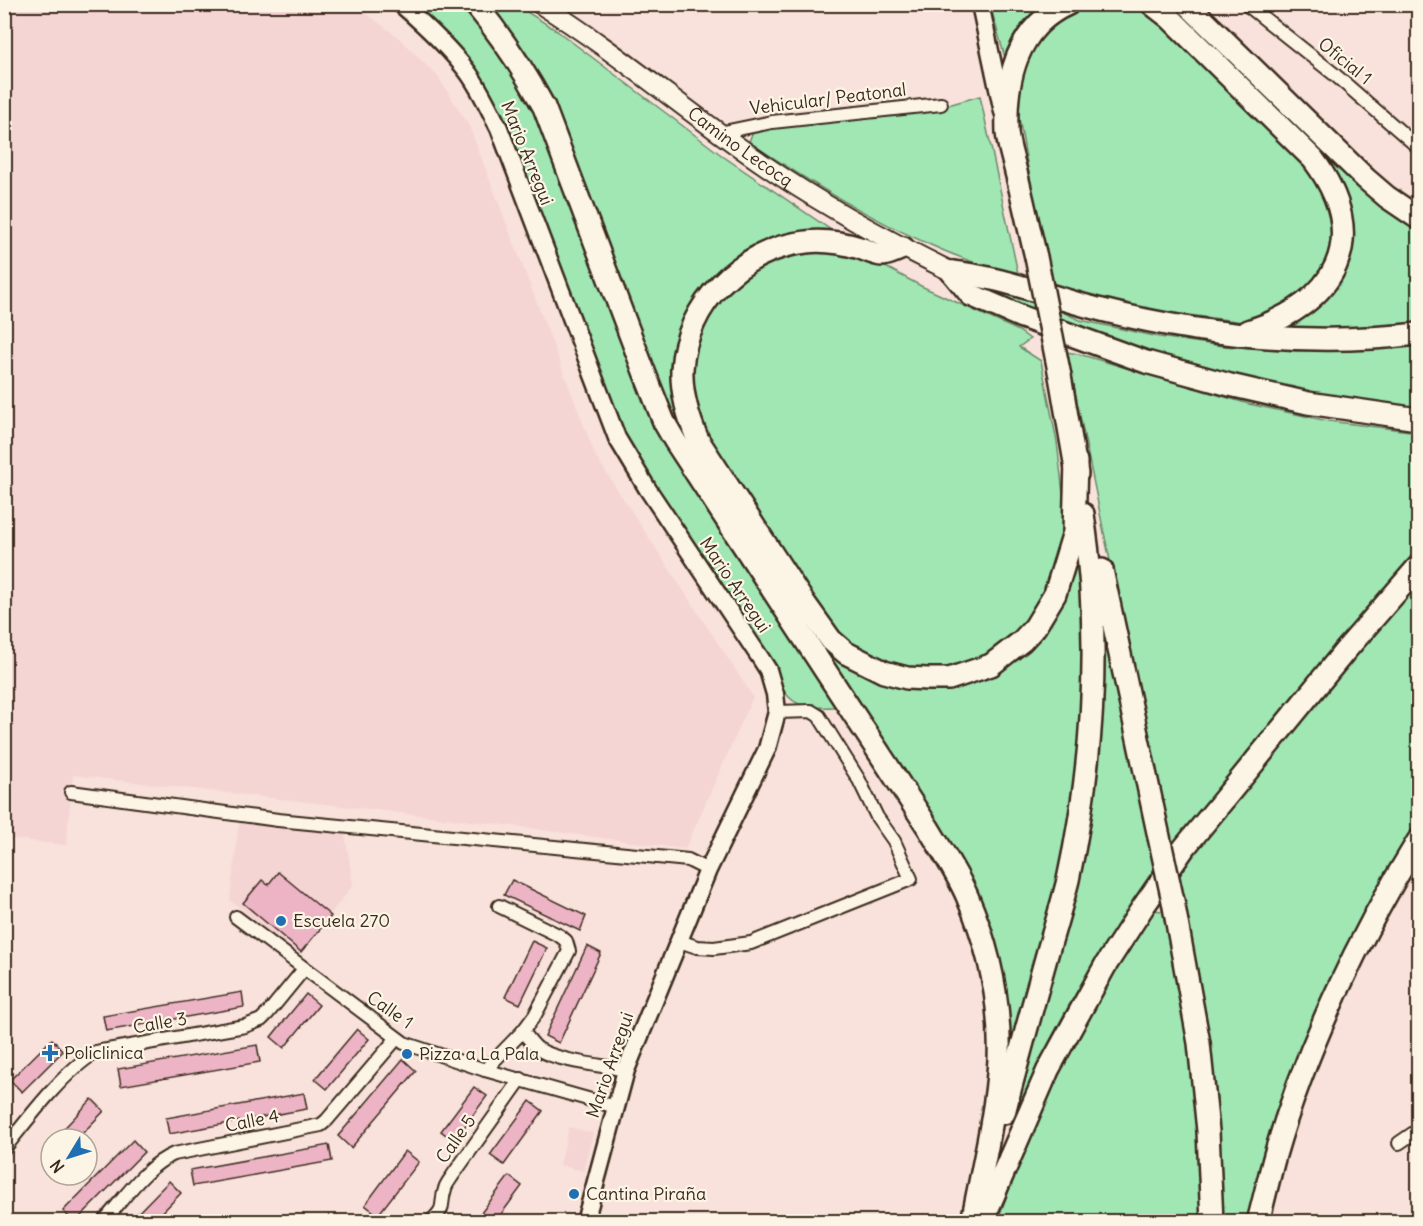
<svg xmlns="http://www.w3.org/2000/svg" width="1423" height="1226" viewBox="0 0 1423 1226" font-family="Delius,sans-serif">
<rect width="100%" height="100%" fill="#f8e2db"/>
<filter id="ink" filterUnits="userSpaceOnUse"><feTurbulence type="fractalNoise" baseFrequency=".0167" numOctaves="2"/><feDisplacementMap in="SourceGraphic" scale="12" xChannelSelector="R" yChannelSelector="G"/><feConvolveMatrix kernelMatrix="1 2 1 2 8 2 1 2 1" color-interpolation-filters="sRGB"/></filter>
<g filter="url(#ink)">
<g fill="#f5d4d4">
<polygon points="5,5 355,5 399,38 438,77 469,126 596,457 753,697 685,849 506,825 73,775 66,845 5,838"/>
<polygon points="239,823 345,834 353,885 298,955 230,900"/>
<polygon points="569,1127 593,1133 583,1171 560,1165"/>
</g>
<g fill="#a0e7b4" stroke="#6e8869" stroke-width="1.5">
<path d="M411,5h55l60,81 112,292 200,328c-8,2 -16,1 -24,1 -29,-1 -33,-22 -43,-45l-131,-201 -13,-23 -20,-47 -94,-248z"/>
<path d="M487,5h29l40,25 168,127 107,73 -3,2c-39,-10 -79,25 -110,44l-40,131 185,264 135,-3 75,-111 7,1 5,142 -21,167 -56,205 -21,-137 -310,-507 -41,-101z"/>
<polygon points="990,5 1049,5 1006,61"/>
<polygon points="1088,5 1132,5 1153,14 1322,180 1337,241 1314,291 1252,323 1109,305 1053,292 1045,264 1014,90 1034,39 1076,8"/>
<polygon points="1164,5 1174,5 1346,174 1367,192 1418,229 1418,327 1393,330 1282,329 1302,318 1318,305 1347,208"/>
<path d="M980,96l39,182c-28,-10 -58,-19 -86,-32 -65,-28 -125,-65 -184,-104l5,-14 187,-21z"/>
<polygon points="808,248 869,258 921,286 1019,331 1030,339 1019,347 1041,361 1057,442 1065,511 1063,538 1051,586 1021,631 986,658 945,671 895,668 856,650 828,625 707,437 693,395 694,359 698,344 704,325 723,294 757,266"/>
<path d="M995,287l61,22 24,11 79,17 64,9 74,5 80,-2 41,-3v63c-63,-9 -126,-18 -188,-34 -80,-21 -158,-49 -235,-76l-14,-11z"/>
<polygon points="1067,352 1082,355 1249,404 1328,421 1418,432 1418,548 1337,642 1172,845 1104,533"/>
<path d="M1091,559l64,309c-54,80 -106,163 -142,253l-3,1 68,-258z"/>
<polygon points="1418,582 1418,823 1373,897 1310,1024 1293,1070 1249,1221 1223,1221 1213,1072 1197,968 1177,874"/>
<path d="M1154,910l15,2 19,98 19,211 -210,1c40,-109 90,-217 157,-312z"/>
</g>
<g fill="#edb4c5" stroke="#3b2a1e" stroke-width="1.5">
<polygon points="278,872 331,916 301,952 243,903 262,880 268,885"/>
<polygon points="512,880 586,916 580,931 504,895"/>
<polygon points="532,941 547,948 520,1004 505,997"/>
<polygon points="587,946 601,953 559,1043 545,1036"/>
<polygon points="242,992 244,1007 106,1031 103,1016"/>
<polygon points="306,994 319,1005 284,1048 271,1037"/>
<polygon points="357,1029 369,1039 327,1089 315,1079"/>
<polygon points="52,1039 63,1051 22,1092 10,1080"/>
<polygon points="257,1045 260,1062 121,1086 118,1069"/>
<polygon points="403,1059 416,1071 351,1148 338,1136"/>
<polygon points="474,1087 487,1096 454,1141 441,1131"/>
<polygon points="304,1093 307,1109 169,1134 166,1118"/>
<polygon points="92,1099 104,1111 77,1139 54,1139"/>
<polygon points="530,1101 543,1111 504,1165 490,1155"/>
<polygon points="133,1140 144,1152 76,1221 73,1221 63,1211"/>
<polygon points="329,1145 332,1161 193,1186 190,1170"/>
<polygon points="405,1151 419,1162 378,1215 365,1205"/>
<polygon points="509,1176 522,1186 496,1221 475,1221"/>
<polygon points="169,1181 181,1193 154,1221 130,1221"/>
</g>
<g fill="none" stroke-linecap="round" stroke-linejoin="round">
<g stroke="#3b2a1e" stroke-width="16">
<g id="street">
<polyline points="1246,4 1334,74 1418,147"/>
<polyline points="719,133 772,122 941,104"/>
<polyline points="71,792 278,820 688,860 708,870"/>
<polyline points="236,917 404,1043 485,1070 616,1107"/>
<polyline points="679,941 697,947 714,948 751,943 911,879 894,841 877,817 859,780 819,716 811,711 777,712"/>
<path d="M523,1031c4,6 9,13 15,18 22,13 63,16 88,21"/>
<polyline points="485,1070 523,1031 535,1015 569,951 566,941 560,936 499,906"/>
<polyline points="1399,1143 1418,1130"/>
<path d="M4,1149c24,-30 59,-77 92,-97l149,-26 16,-6 7,-7 36,-44"/>
<path d="M103,1222c21,-23 42,-56 71,-68l147,-29 6,-5 69,-81"/>
<path d="M430,1222c18,-16 9,-16 15,-33 1,-5 5,-9 8,-14l68,-96"/>
</g>
</g>
<g stroke="#3b2a1e" stroke-width="21">
<g id="secondary">
<path d="M401,4c24,21 47,42 66,67 13,17 22,38 32,57l118,310 30,50 114,171 7,11 7,24 2,18 -10,37 -59,121 -82,200 -41,152"/>
<polyline points="980,4 1003,112"/>
</g>
</g>
<g stroke="#3b2a1e" stroke-width="22">
<g id="primary">
<path id="s1" d="M540,4c79,49 149,110 226,162 59,41 121,74 186,106"/>
</g>
</g>
<g stroke="#3b2a1e" stroke-width="26">
<g id="highway">
<path d="M475,4c27,33 49,66 69,103l101,267 19,48 11,19 254,388c13,22 28,44 38,67 22,51 34,108 32,164 -3,54 -17,109 -27,162"/>
<path d="M1152,4l18,14 143,141c60,80 23,145 -65,172"/>
<polyline points="1187,4 1366,179 1387,197 1418,218"/>
<path d="M903,248c-6,2 -15,7 -21,7 -7,0 -16,-5 -22,-7 -17,-5 -37,-8 -54,-6 -65,7 -120,62 -124,127 -1,25 6,48 16,71l103,158 30,42 15,13 38,19 23,6 21,1h21l42,-14 31,-24 13,-14 20,-33 19,-62 2,-71"/>
<path d="M1036,257c-7,-28 -13,-57 -20,-85 -3,-13 -8,-27 -9,-40 -2,-52 9,-105 61,-128"/>
<polyline points="952,272 971,295 1022,317 1146,362 1230,385 1308,403 1418,419"/>
<path d="M952,272c51,5 100,26 150,38 103,26 211,36 316,24"/>
<polyline points="1060,376 1077,474"/>
<polyline points="1102,570 1159,837"/>
<polyline points="1173,901 1199,1043 1208,1131 1212,1222"/>
<path d="M1004,1113c14,-54 29,-108 44,-162 7,-24 14,-47 20,-71 26,-120 33,-244 15,-366"/>
<polyline points="982,1222 1048,1070 1105,966 1143,907 1184,848 1239,781 1345,651 1418,567"/>
<path d="M1258,1222c6,-23 11,-45 17,-67 31,-107 84,-219 143,-314"/>
</g>
</g>
<use href="#street" stroke="#fcf5e5" stroke-width="12"/>
<use href="#secondary" stroke="#fcf5e5" stroke-width="16"/>
<use href="#primary" stroke="#fcf5e5" stroke-width="18"/>
<use href="#highway" stroke="#fcf5e5" stroke-width="21"/>
<g stroke="#3b2a1e" stroke-width="26" stroke-linecap="butt">
<g id="highway-bridge">
<polyline points="1036,257 1060,376"/>
<polyline points="1159,837 1173,901"/>
</g>
</g>
<use href="#highway-bridge" stroke="#fcf5e5" stroke-width="21"/>
</g>
</g>
<g fill="#1f6fb2" stroke="#fcf5e5" stroke-width="2">
<circle cx="281" cy="921" r="6"/>
<path d="M47 1044h6v6h6v6h-6v6h-6v-6h-6v-6h6z"/>
<circle cx="407" cy="1054" r="6"/>
<circle cx="574" cy="1194" r="6"/>
</g>
<g text-anchor="middle" stroke-width="4.5" stroke-linejoin="round" paint-order="stroke">
<g font-size="18" fill="#3b2a1e" stroke="#fcf5e5">
<text transform="translate(1345 61) rotate(39)" y="6">Oficial 1</text>
<text transform="translate(828 99) rotate(-7)" y="6">Vehicular/ Peatonal</text>
<text dy="6" stroke="none"><textPath href="#s1" startOffset="246">Camino Lecocq</textPath></text>
<text transform="translate(527 153) rotate(68)" y="6">Mario Arregui</text>
<text transform="translate(735 585) rotate(56)" y="6">Mario Arregui</text>
<text transform="translate(390 1010) rotate(35)" y="6">Calle 1</text>
<text transform="translate(160 1023) rotate(-10)" y="6">Calle 3</text>
<text transform="translate(610 1065) rotate(-71)" y="6">Mario Arregui</text>
<text transform="translate(252 1121) rotate(-11)" y="6">Calle 4</text>
<text transform="translate(456 1139) rotate(-55)" y="6">Calle 5</text>
</g>
<g font-size="18" fill="#3b2a1e" stroke="#fcf5e5" text-anchor="start">
<text x="293" y="927">Escuela 270</text>
<text x="64" y="1059">Policlinica</text>
<text x="419" y="1060">Pizza a La Pala</text>
<text x="586" y="1200">Cantina Piraña</text>
</g>
</g>
<rect width="1423" height="1226" fill="none" stroke="#fcf5e5" stroke-width="24"/>
<rect x="12" y="12" width="1399" height="1202" fill="none" stroke="#3b2a1e" stroke-width="2" filter="url(#ink)"/>
<g transform="translate(69 1157) rotate(232)"><circle r="28" fill="#fcf5e5" stroke="#afa495" stroke-width="1.5"/>
<path d="M0-4.5L10 22L0 15L-10 22Z" fill="#1f6fb2"/>
<text y="-9" font-size="16" font-weight="bold" text-anchor="middle" fill="#3b2a1e">N</text>
</g>
</svg>
